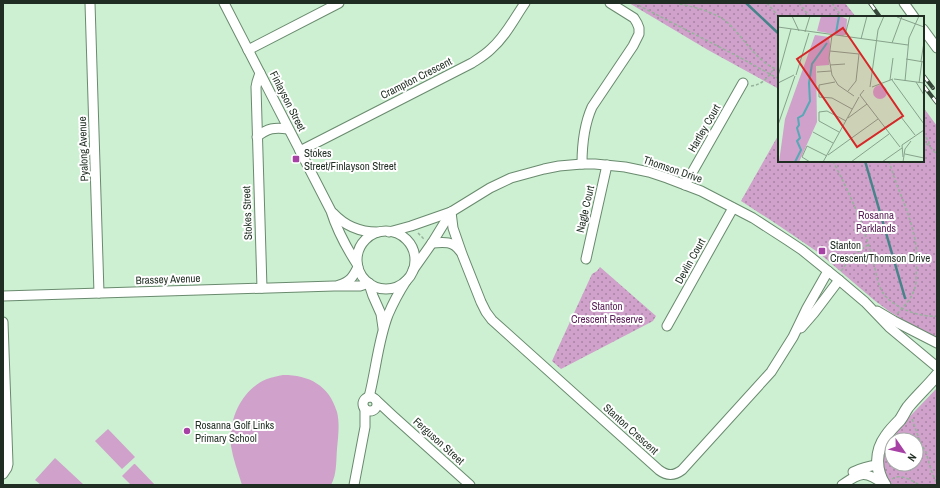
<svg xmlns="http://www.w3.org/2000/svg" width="940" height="488" viewBox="0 0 940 488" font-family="'Archivo Narrow',sans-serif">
<defs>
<pattern id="grass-dots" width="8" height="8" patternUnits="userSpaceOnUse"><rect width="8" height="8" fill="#cfa1cb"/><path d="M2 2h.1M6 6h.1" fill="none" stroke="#a784a4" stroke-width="1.8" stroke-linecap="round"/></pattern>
</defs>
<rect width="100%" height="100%" fill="#ccf0d1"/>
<g fill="url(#grass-dots)" fill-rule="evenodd">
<polygon points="629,3 845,3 856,17 779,17 779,89 708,50"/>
<polygon points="923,107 937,126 937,337 912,325 890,312 874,300 819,253 778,225 741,201 779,134 779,161 923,161"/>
<polygon points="600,267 656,316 653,321 561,369 552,361 592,274 597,271"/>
<path d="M937,388v97h-45l-5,-7 -4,-9v-11l3,-13 6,-10zM892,440h24v24h-24z"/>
</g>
<g fill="#cfa1cb">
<path d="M283,375c26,0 46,10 54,37 3,12 1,25 0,37 -1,12 0,25 -6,36h-89c-4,-13 -9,-26 -11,-39 -3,-27 11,-57 36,-67 5,-2 11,-3 16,-4z"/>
<polygon points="108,429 135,457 122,469 95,441"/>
<polygon points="55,458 84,485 41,485 35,480"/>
<polygon points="134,464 135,464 155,485 131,485 122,476"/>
</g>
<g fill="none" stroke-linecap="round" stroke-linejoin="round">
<g stroke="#46848a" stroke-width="2.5">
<polyline points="746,3 779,34"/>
<polyline points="865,161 905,298"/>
</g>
<g stroke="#698a6e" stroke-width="11">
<g id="minor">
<polyline points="90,3 99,293"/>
<path d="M224,3l107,208c6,19 15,36 26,53"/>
<polyline points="904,3 914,17"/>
<polyline points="923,29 937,48"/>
<polyline points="248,50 339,3"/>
<polyline points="260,73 257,82 256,87 262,288"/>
<path d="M257,137c10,-9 18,-10 31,-8"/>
<path d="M300,151l172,-88c6,-4 13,-8 19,-14 14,-12 23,-30 34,-46"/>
<path d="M582,164c0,-20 2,-39 10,-57l41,-61 6,-12v-6l-2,-5 -3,-5 -24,-15"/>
<polyline points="685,185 743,83"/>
<path d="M451,212l2,16 9,26 19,48 5,10 6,8 167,150c8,6 15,6 23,0l89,-98 22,-35 14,-29 21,-37"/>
<path d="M333,213c12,13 27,19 44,19"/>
<circle cx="386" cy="260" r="29"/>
<polyline points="389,232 411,226 451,212 490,188 511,178 544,169 559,166 582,164 595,164 625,167 649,172 667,178 701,191 753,218 787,240 802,250 839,280 865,302 889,327 937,367"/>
<path d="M432,243c12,-1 21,-2 28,8"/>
<polyline points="586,259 607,165"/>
<polyline points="413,270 432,243 451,212"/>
<polyline points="369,284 373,296 381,314 383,328"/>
<path d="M339,285c11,-3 14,-8 19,-18"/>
<polyline points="3,296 334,286 360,286 369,283"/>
<polyline points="877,311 894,321 937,343"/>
<polyline points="3,322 8,464 7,468 3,474"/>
<polyline points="667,326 733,208"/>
<polyline points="801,328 814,313 839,280"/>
<circle cx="370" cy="404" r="7"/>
<path d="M369,397c7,-27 9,-56 19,-82 5,-12 11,-23 18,-34"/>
<polyline points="376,400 392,415 470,485"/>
<path d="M853,472c8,-4 16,-6 25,-7"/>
<polyline points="354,485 365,427 365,409"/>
<path d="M842,485c19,-13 23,-15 43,0"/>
</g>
</g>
<g stroke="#698a6e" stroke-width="13">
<path id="tertiary" d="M885,485c-10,-15 -10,-34 1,-49 4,-6 9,-11 14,-16 3,-4 5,-9 8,-13 9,-11 20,-21 29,-32"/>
</g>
<g stroke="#96b39b" stroke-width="1.5" stroke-dasharray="3 2" stroke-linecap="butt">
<polyline points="634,3 698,36 737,56 779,79"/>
<path d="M675,3c16,3 42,9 54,21 15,14 29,40 50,46"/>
<polyline points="767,3 779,17"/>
<polyline points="799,3 810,17"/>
<polyline points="832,3 842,17"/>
<path d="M751,86c11,-1 18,-9 23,-18"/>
<polyline points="923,133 929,142 929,146"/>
<polyline points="923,140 931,148 937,155"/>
<path d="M833,161c12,24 24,48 32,73 3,9 6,18 8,26 3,11 4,24 10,33 9,14 37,25 54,23"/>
<path d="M889,161c7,26 21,51 26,79 3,14 1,28 1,43 -2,13 -10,21 -19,31"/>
<polyline points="418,233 425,240"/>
<path d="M841,271c9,-12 15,-19 27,-26"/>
<polyline points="912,419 921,444 926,452 931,470 937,484"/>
<path d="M892,479c9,-6 20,2 28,6"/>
</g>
<use href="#minor" stroke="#fff" stroke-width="9"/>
<use href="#tertiary" stroke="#fff" stroke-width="11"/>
<g stroke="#37483a" stroke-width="4">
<g id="rail">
<polyline points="870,3 880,17"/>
<polyline points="923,75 933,88"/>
<polyline points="923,85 937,103"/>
</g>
</g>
<use href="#rail" stroke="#fff" stroke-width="2.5" stroke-dasharray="8" stroke-linecap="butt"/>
</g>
<g fill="#a841a5" stroke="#fff" stroke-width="1.5">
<rect x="292" y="155" width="8" height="8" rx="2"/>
<rect x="818" y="247" width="8" height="8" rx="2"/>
<circle cx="187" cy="431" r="4"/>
</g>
<g text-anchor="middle" stroke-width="4" stroke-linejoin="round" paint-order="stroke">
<g font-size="11" fill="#1f2d22" stroke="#fff">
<text transform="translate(416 78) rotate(-27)" y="4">Crampton Crescent</text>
<text transform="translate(288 101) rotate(63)" y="4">Finlayson Street</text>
<text transform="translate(704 128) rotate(-60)" y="4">Hartley Court</text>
<text transform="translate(83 149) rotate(-92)" y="4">Pyalong Avenue</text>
<text transform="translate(673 169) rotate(19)" y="4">Thomson Drive</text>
<text transform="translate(585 209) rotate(-77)" y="4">Nagle Court</text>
<text transform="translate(247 213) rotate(-92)" y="4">Stokes Street</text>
<text transform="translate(690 261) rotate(-61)" y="4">Devlin Court</text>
<text transform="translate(168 279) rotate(-2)" y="4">Brassey Avenue</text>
<text transform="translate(631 429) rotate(42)" y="4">Stanton Crescent</text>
<text transform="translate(439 441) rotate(42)" y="4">Ferguson Street</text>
</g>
<g font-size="11" fill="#1f2d22" stroke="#fff" text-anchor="start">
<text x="304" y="157">Stokes<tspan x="304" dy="13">Street/Finlayson Street</tspan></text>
<text x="830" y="249">Stanton<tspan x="830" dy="13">Crescent/Thomson Drive</tspan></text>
<text x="195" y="429">Rosanna Golf Links<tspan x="195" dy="13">Primary School</tspan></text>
</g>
<g font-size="11" fill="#5d245b" stroke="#fff">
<text x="876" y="219">Rosanna<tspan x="876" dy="13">Parklands</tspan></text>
<text x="607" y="310">Stanton<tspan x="607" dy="13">Crescent Reserve</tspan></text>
</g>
</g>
<g transform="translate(778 16)">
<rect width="146" height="146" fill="#ccf0d1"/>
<path d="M43,0h19l7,3 -1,14 -3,3 -26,-5zM37,19l14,2 1,7 -1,21 -13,1 1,56 -18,40h-20l6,-43z" fill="#cfa1cb"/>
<path d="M45,0h14l-3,15 -10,-2zM95 76a7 7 0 1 1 14 0a7 7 0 1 1-14 0Z" fill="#cfa1cb"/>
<path fill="none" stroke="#57a9b6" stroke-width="2" d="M58,17l3,-17M17,146l6,-12 -4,-9 3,-3 -3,-10 2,-3 -1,-7 5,-3 7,-14 -1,-18 3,-19 15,-21"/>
<path fill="none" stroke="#87a28b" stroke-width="1" d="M14,0l7,15M119,1l27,10M0,11l130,18M27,16l5,-16M54,19l-3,23 3,17 6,10 16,11M67,19l5,-19M83,23l6,-23M114,27l10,-27M52,35l29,3 -3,27 -8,10M128,43l18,3M143,45l3,-19M52,49l15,-1M39,56l14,-1M18,59l13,-42M0,60l13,-47M116,63l30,4M112,64l3,-22M114,64l32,44M127,65l4,-43 10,-22M57,66l-16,3v12l13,1 20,11M138,66l8,13M0,67l16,-8M141,67l3,-22M92,71l8,-57 6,-14M94,71l21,-8M86,74l-4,5 40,52M70,102l19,-14M0,109l17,-49M106,112l17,-11 14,18M35,116l20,11M61,116l-20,-11v-9l8,-1 19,10M127,138l19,4M50,139l50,-36M125,141l-1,-12 22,-15M32,146l-8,-5 5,-11 20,10M45,146l36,-65M73,146l38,-28M104,146l20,-14M125,146l2,-13 6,-8"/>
<path fill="#d62828" fill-opacity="0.15" stroke="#d62828" stroke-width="2" d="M65,12l60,88 -46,31 -60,-88z"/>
<rect width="146" height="146" fill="none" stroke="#1f2d22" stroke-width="2"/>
</g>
<rect width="940" height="488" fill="none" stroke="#1f2d22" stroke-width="8"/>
<g transform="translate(904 452) rotate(124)"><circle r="19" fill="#ffffff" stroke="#a5aba7"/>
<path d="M0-3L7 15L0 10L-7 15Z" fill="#a841a5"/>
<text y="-6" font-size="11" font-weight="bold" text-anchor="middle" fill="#1f2d22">N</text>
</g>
</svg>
